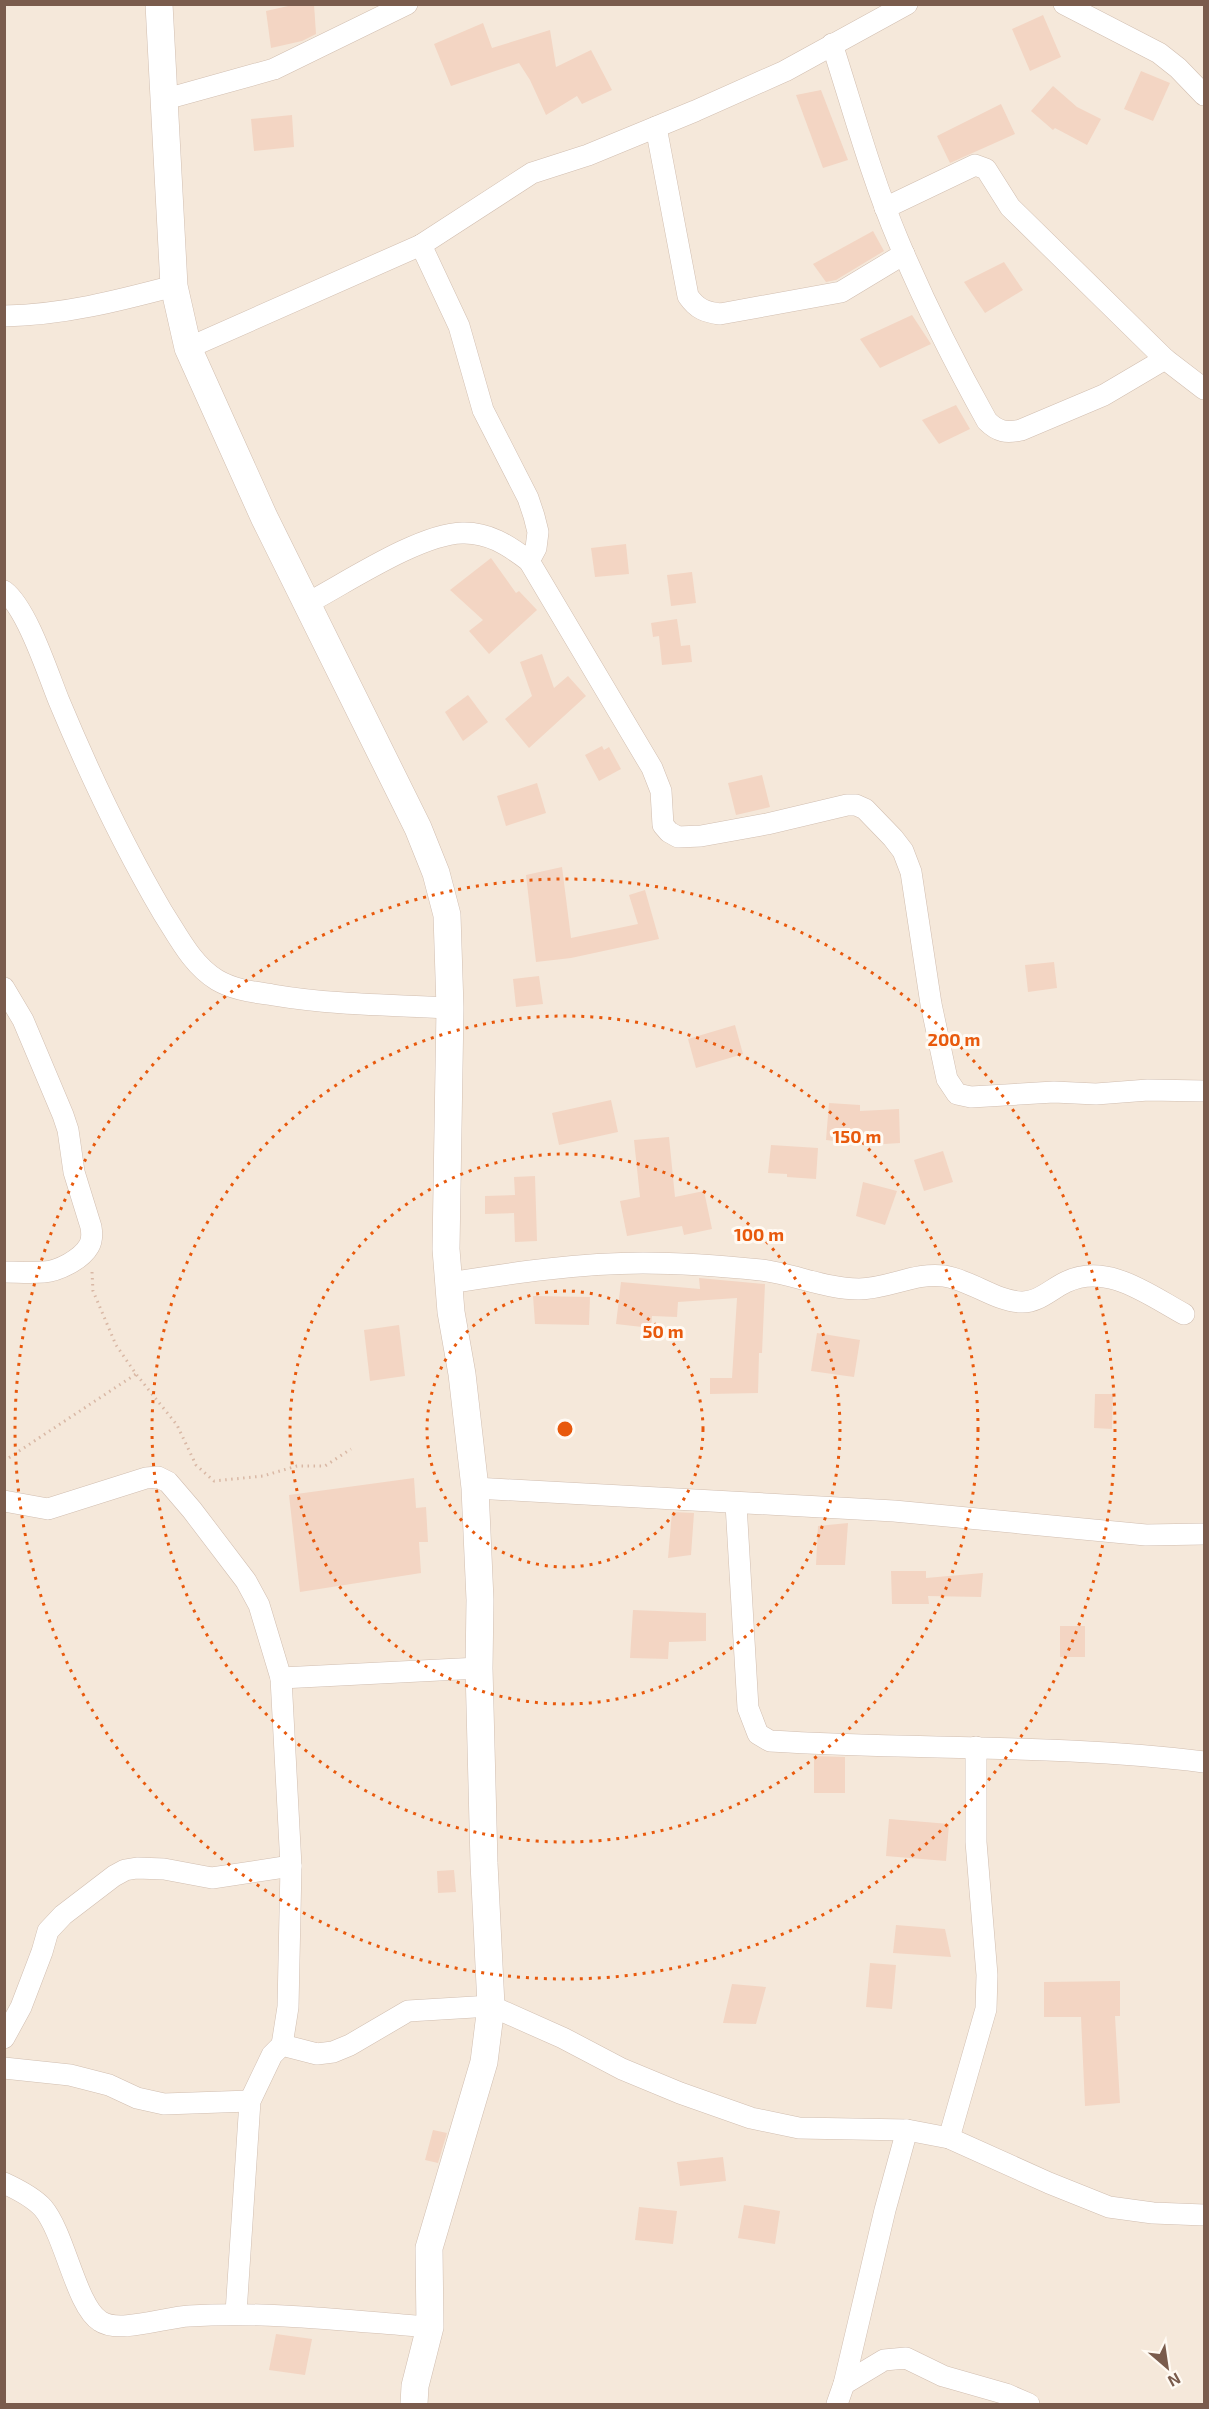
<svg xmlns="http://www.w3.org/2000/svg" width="1209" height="2409" viewBox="0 0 1209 2409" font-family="'Exo 2',sans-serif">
<rect width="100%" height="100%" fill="#fdf6ec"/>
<rect fill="#f5e8da" x="5" y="5" width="1199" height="2399"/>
<g fill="#f3d5c3">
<polygon points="297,4 314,4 316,34 302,41 271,48 266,11"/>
<polygon points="1043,15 1061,57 1030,71 1012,29"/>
<polygon points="483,23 492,48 550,30 556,67 591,50 612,90 582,104 577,96 546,115 530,80 519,63 451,86 434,44"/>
<polygon points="1141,71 1170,83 1153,121 1124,109"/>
<polygon points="1053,86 1077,107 1101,119 1087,145 1055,128 1053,130 1031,111"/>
<polygon points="821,90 848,160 823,168 796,95"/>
<polygon points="1001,104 1015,134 950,163 937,136"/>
<polygon points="292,115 294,147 254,151 251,119"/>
<polygon points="873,231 884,251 836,280 826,282 813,264"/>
<polygon points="1004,262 1023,290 985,313 964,282"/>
<polygon points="912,315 931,344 880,368 860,339"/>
<polygon points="956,405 970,429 939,444 922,420"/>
<polygon points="626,544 629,574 595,577 591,548"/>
<polygon points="491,558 516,593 519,591 537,610 489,654 469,631 483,620 450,590"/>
<polygon points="692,572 696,603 671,606 667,575"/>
<polygon points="677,619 681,646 690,645 692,662 662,665 659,636 653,637 651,623"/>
<polygon points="542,654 554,688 568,676 586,696 529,748 505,719 532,696 520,662"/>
<polygon points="468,695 488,722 463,741 445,712"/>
<polygon points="602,746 604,750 609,747 621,769 599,781 585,755"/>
<polygon points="762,775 770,807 736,815 728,783"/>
<polygon points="537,783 546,813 506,826 497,796"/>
<polygon points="562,867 571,938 638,924 629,895 645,890 659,939 571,958 536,962 526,875"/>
<polygon points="1054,962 1057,988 1028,992 1025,965"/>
<polygon points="539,976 543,1004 516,1007 513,979"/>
<polygon points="735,1025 743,1054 696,1068 688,1039"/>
<polygon points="611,1100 618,1132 559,1145 552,1113"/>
<polygon points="829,1103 860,1105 860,1111 899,1109 900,1143 869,1145 826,1140"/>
<polygon points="669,1137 675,1197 704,1191 712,1229 684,1235 682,1226 627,1236 620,1201 640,1197 634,1140"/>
<polygon points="771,1145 818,1148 816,1179 787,1177 787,1174 768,1173"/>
<polygon points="943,1151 953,1182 924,1191 914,1160"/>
<polygon points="535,1176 537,1241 515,1242 514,1213 485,1214 485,1196 515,1195 514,1177"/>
<polygon points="863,1182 897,1191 885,1225 856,1216"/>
<polygon points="699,1278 765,1284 762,1353 759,1353 758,1393 710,1394 710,1378 732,1378 737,1298 678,1302 677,1317 652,1316 651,1328 616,1324 621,1282 700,1289"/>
<polygon points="533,1296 590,1297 589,1325 535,1324"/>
<polygon points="399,1325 405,1376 370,1381 364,1330"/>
<polygon points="817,1333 860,1340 854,1377 811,1371"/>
<polygon points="1095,1394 1113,1394 1112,1429 1094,1428"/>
<polygon points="414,1478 416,1508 426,1507 428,1542 419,1542 421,1573 300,1592 289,1495"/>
<polygon points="672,1512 694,1513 691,1555 668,1558"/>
<polygon points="848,1523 845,1565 816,1565 818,1526"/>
<polygon points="891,1571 926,1571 926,1578 983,1573 981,1597 928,1596 929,1604 892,1604"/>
<polygon points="633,1610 706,1613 706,1641 669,1642 668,1659 630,1658"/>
<rect x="1060" y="1626" width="25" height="31"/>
<polygon points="814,1756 845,1757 845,1793 814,1793"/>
<polygon points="889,1819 949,1824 946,1861 886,1856"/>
<polygon points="454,1870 456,1892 438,1893 437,1871"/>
<polygon points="896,1925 945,1929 951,1957 893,1953"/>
<polygon points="870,1963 896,1965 892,2009 866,2007"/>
<polygon points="1120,1981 1120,2016 1115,2016 1120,2103 1085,2106 1081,2017 1044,2017 1044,1982"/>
<polygon points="732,1984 766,1987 756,2024 723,2023"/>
<polygon points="433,2130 447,2133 438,2163 425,2160"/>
<polygon points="723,2157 726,2181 680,2186 677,2162"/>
<polygon points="744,2205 780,2211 775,2244 738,2238"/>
<polygon points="639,2207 677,2211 673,2244 635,2240"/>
<polygon points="276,2334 312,2339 305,2375 269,2370"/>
</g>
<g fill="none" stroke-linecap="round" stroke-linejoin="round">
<g stroke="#d1beb0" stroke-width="22">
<g id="minor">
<polyline points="1064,4 1159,53 1178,68 1204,95"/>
<path d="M832,44c21,65 39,132 66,196 26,62 56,122 89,181 11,11 19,12 34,9l83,-35 61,-36 39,30"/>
<polyline points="166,99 274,69 407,4"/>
<path d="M656,127l32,169c9,13 17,16 32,18l121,-22 63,-38"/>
<polyline points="885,208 975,165 986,169 1010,207 1165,359"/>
<polyline points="421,245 459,326 483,410 528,498 534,516 538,532 536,548 529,561"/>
<path d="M4,316c59,-1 113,-15 170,-30"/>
<polyline points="188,348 421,245 532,173 588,155 695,111 785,71 907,4"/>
<path d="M4,591c23,17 44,83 55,110 30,72 64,144 104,212 15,23 29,52 54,67 17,10 37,12 56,15 59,10 118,10 177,13"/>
<path d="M306,604c40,-21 113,-70 156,-71 26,-1 46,12 67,28l123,207 9,23 2,34 6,7 9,5 23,-1 66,-12 80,-19h9l9,4 28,29 10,13 8,21 20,132 16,75 10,15 14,3 83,-5 42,2 52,-4 56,1"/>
<path d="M4,988l19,32 40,95 5,15 6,42 17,55c1,6 1,14 -2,19 -8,14 -31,25 -45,26 -13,1 -27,0 -40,0"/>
<path d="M449,1283c62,-10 131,-20 194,-20 39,0 79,3 118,7 33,4 65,19 98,19 29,0 56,-17 85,-13 27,4 51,25 77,26 17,1 30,-13 45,-20 41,-20 83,13 118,32"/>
<polyline points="475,1488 894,1511 1146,1535 1204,1534"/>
<polyline points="4,1501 48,1509 146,1478 158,1477 168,1482 192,1510 246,1581 259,1605 281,1678 479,1668"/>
<path d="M736,1504l12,204 10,26 12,7c145,9 290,3 434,21"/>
<polyline points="281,1678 291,1866 288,2007 282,2045"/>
<polyline points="4,2038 21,2007 42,1952 48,1931 63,1915 114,1876 125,1870 137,1868 164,1869 212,1878 291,1866"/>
<polyline points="4,2068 70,2075 109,2085 137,2098 164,2104 250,2101"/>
<polyline points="949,2138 986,2009 987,1975 976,1842 976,1747"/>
<path d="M4,2183c13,6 30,15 39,25 22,26 33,98 57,113 18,13 66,-4 89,-5 80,-5 161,5 241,11"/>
<polyline points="236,2313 250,2101 272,2055 282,2045 317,2054 333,2052 350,2045 408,2011 491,2006 563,2038 622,2069 680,2093 751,2118 799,2128 907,2130 949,2138 1049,2183 1109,2207 1153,2213 1204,2215"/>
<polyline points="844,2384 884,2360 906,2358 943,2376 1006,2394 1029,2404"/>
<polyline points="837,2404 844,2384 885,2210 907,2130"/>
</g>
</g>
<g stroke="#d1beb0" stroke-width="28">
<polyline id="tertiary" points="159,4 174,286 188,348 264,517 418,828 436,873 447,915 450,1008 446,1249 451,1312 462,1374 475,1488 480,1600 479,1668 484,1863 491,2006 484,2062 429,2248 430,2327 415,2386 414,2404"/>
</g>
<g stroke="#d9b8a5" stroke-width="3" stroke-dasharray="1.5 4.5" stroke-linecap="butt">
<polyline points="92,1272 93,1291 116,1345 136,1374 177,1425 196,1465 214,1481 263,1476 297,1466 325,1466 351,1449"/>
<polyline points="4,1461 136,1374"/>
</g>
<use href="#minor" stroke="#fff" stroke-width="21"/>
<use href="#tertiary" stroke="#fff" stroke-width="27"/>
</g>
<g fill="none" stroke="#e8590c" stroke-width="3" stroke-dasharray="3 6">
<circle cx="565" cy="1429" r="138"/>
<circle cx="565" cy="1429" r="275"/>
<circle cx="565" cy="1429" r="413"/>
<circle cx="565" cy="1429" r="550"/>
</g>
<circle cx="565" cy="1429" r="9" fill="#e8590c" stroke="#fffaf3" stroke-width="3"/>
<g font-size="18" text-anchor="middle" font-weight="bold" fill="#e8590c" stroke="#fffaf3" stroke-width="6" stroke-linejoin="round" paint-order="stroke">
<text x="954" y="1046">200 m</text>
<text x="857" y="1143">150 m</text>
<text x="759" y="1241">100 m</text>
<text x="663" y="1338">50 m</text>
</g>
<rect width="1209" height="2409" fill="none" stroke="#7a5c4d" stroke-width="12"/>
<g transform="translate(1167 2367) rotate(151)" stroke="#fffaf3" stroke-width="4.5" paint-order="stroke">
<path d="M0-4.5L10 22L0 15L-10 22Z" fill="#7a5c4d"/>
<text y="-9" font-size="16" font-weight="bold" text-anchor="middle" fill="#7a5c4d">N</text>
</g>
</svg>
